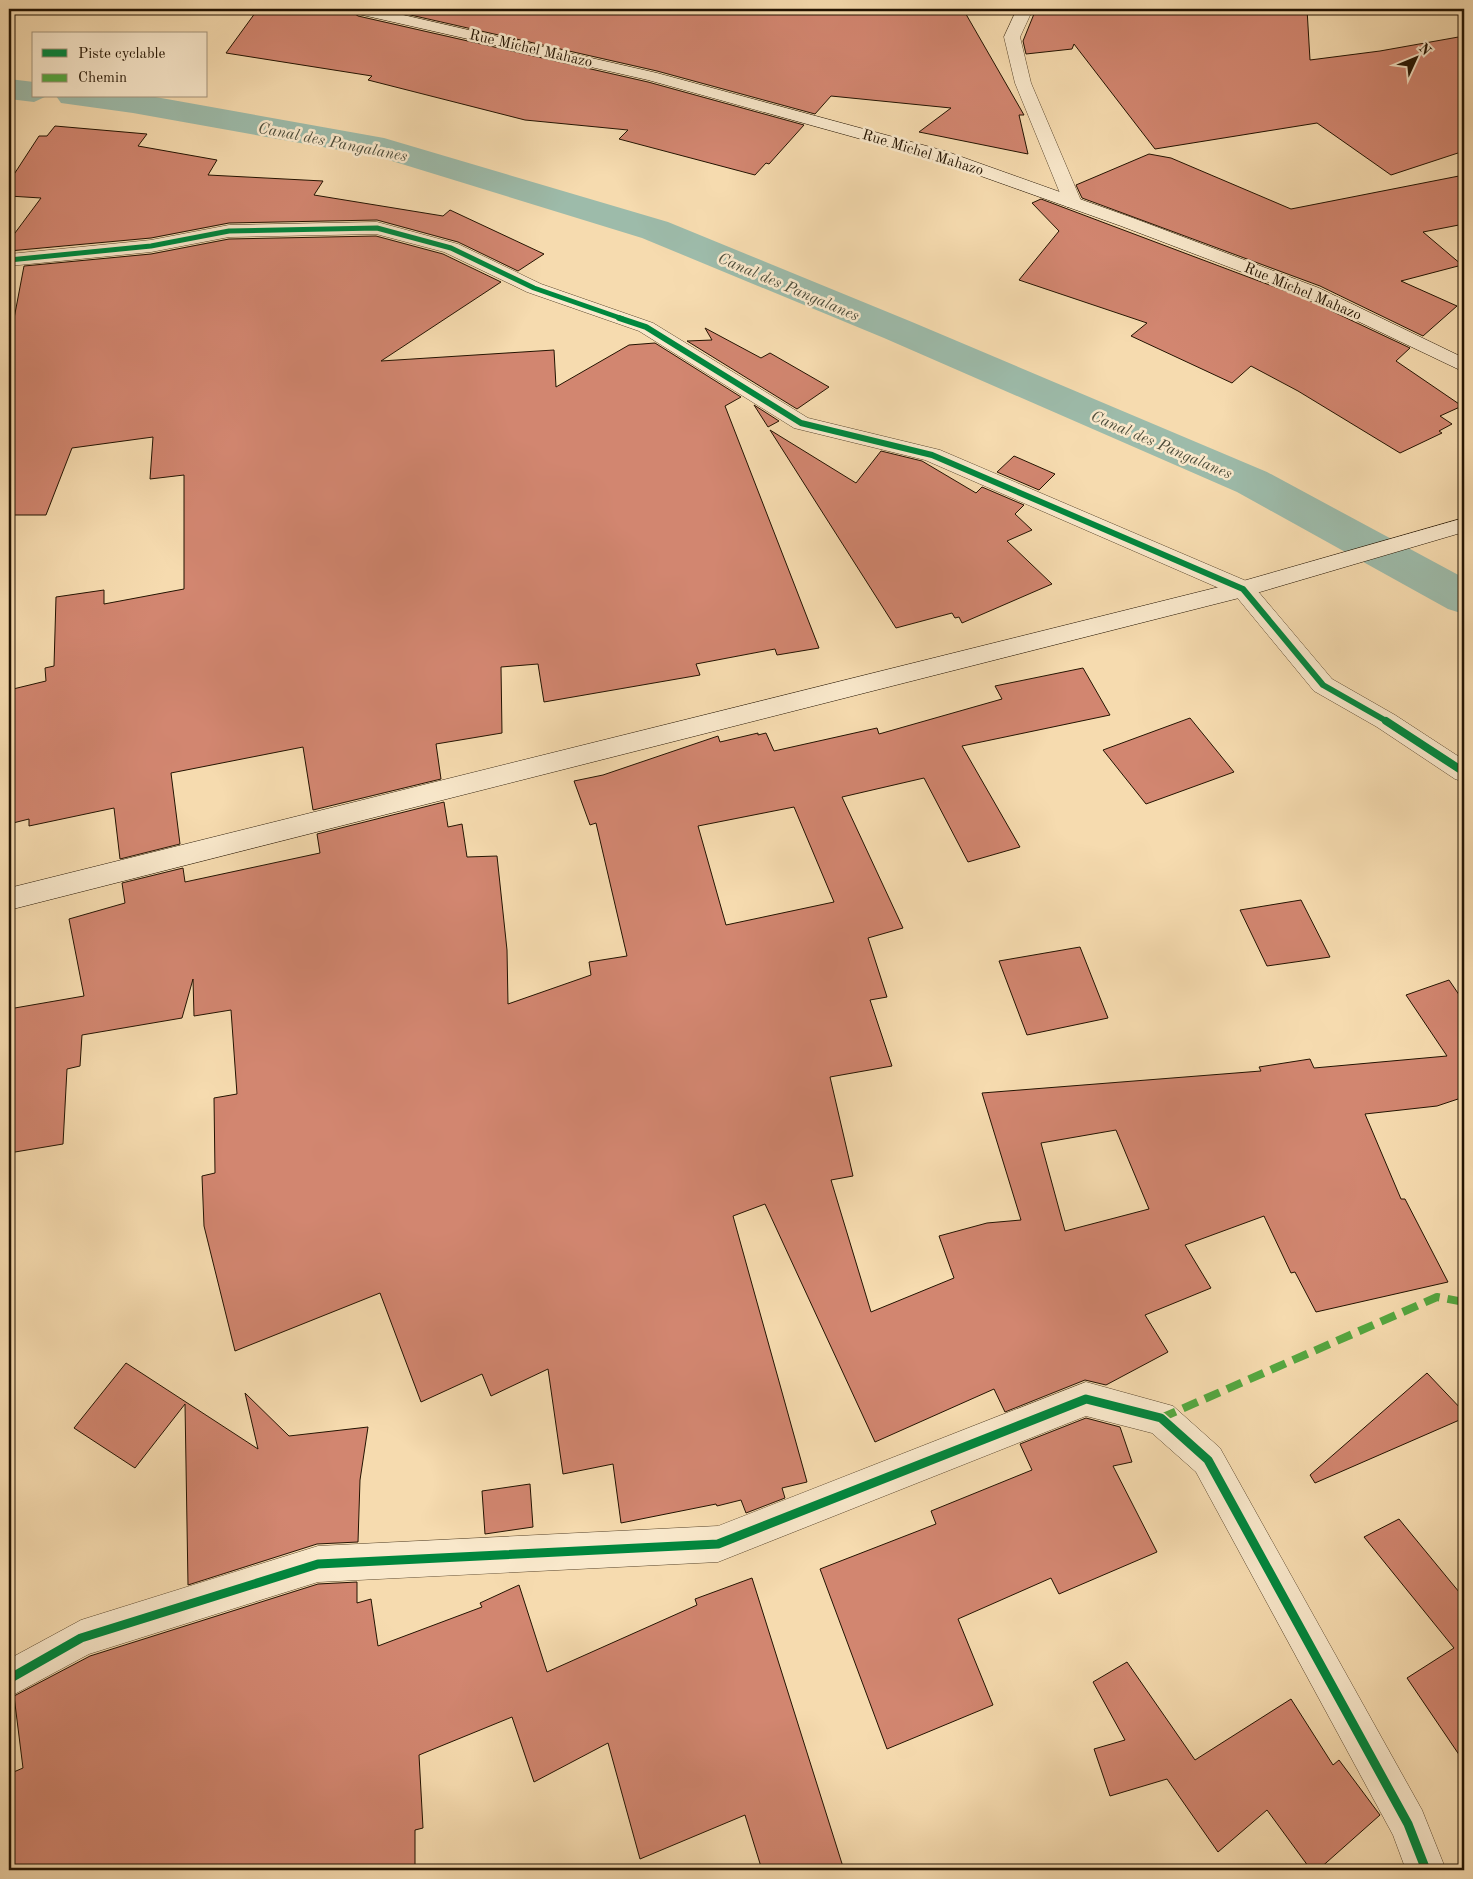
<svg xmlns="http://www.w3.org/2000/svg" width="1473" height="1879" viewBox="0 0 1473 1879" font-family="'Old Standard TT',serif">
<rect width="100%" height="100%" fill="#f6dbaf"/>
<filter id="stains"><feTurbulence type="fractalNoise" baseFrequency=".004" numOctaves="4"/><feColorMatrix values="0 0 0 0 .2 0 0 0 0 .09 0 0 0 0 .02 0 0 0 .5 -.17"/></filter>
<radialGradient id="worn" r=".72"><stop offset=".6" stop-color="#630" stop-opacity="0"/><stop offset="1" stop-color="#630" stop-opacity=".3"/></radialGradient>
<g fill="none" stroke-linecap="round" stroke-linejoin="round">
<g fill="#9dbbaa" fill-rule="evenodd">
<polygon points="9,79 34,82 34,96 47,96 34,102 9,99"/>
<polygon points="56,96 150,96 384,138 668,222 912,322 1267,472 1464,578 1464,614 1448,609 1237,492 884,338 642,238 379,157 133,113 61,103"/>
</g>
</g>
<g fill="#d28670" stroke="#231301" fill-rule="evenodd">
<polygon points="258,9 348,9 358,16 648,82 804,125 769,164 766,163 755,175 619,139 628,130 525,120 368,80 372,76 226,53"/>
<polygon points="384,9 963,9 1024,115 1019,115 1028,154 919,132 951,108 831,96 815,114 657,71"/>
<polygon points="1036,9 1307,9 1310,60 1380,51 1464,36 1464,151 1391,175 1317,123 1155,149 1074,44 1072,49 1026,54 1023,41"/>
<polygon points="55,126 147,134 138,146 217,160 208,175 323,181 314,195 443,216 450,210 544,254 518,271 458,242 377,220 229,223 151,238 9,251 9,241 41,198 9,196 9,182 39,136 47,136"/>
<polygon points="1149,154 1171,158 1291,209 1464,175 1464,224 1423,232 1462,265 1401,281 1457,306 1423,336 1320,286 1082,198 1076,185"/>
<polygon points="1041,199 1304,298 1410,348 1396,361 1462,406 1440,416 1452,424 1439,431 1442,433 1400,453 1298,391 1251,366 1232,383 1131,336 1147,323 1019,280 1059,231 1032,203"/>
<polygon points="376,236 443,254 501,282 381,361 554,350 556,387 629,345 655,343 741,397 725,406 819,648 777,655 775,649 696,664 700,675 544,702 538,664 501,667 502,733 436,744 441,779 313,810 303,747 171,773 180,844 120,859 114,808 29,826 29,819 9,824 9,690 46,681 45,668 54,666 56,597 104,590 104,604 184,589 184,475 150,479 153,437 72,448 46,515 9,515 9,345 24,266 151,254 229,239"/>
<polygon points="705,328 761,358 770,353 829,387 797,409 687,341 712,340"/>
<polygon points="754,405 779,421 768,427"/>
<polygon points="770,430 856,483 881,451 922,461 976,493 982,487 1024,505 1015,514 1032,530 1007,541 1052,584 962,623 959,617 955,618 952,613 896,628"/>
<polygon points="1014,456 1055,474 1039,490 997,472"/>
<path d="M1083,668l27,47 -148,31 58,101 -52,15 -44,-84 -82,19 61,131 -35,10 19,59 -17,3 22,66 -62,11 23,99 -22,4 40,132 83,-34 -15,-42 48,-13 34,-3 -39,-127 279,-22 -2,-4 51,-8 4,9 133,-12 -41,-61 43,-15 15,22v95l-27,9 -72,8 36,85h4l43,83 -132,30 -21,-40 -4,1 -27,-57 -79,29 26,43 -66,27 23,37 -62,33 -21,-5 -80,32 -11,-23 -119,53 -110,-238 -32,12 74,266 -25,6 3,10 -39,15 -5,-13 -24,6 -1,-2 -95,19 -8,-59 -50,10 -15,-105 -57,27 -9,-22 -61,28 -41,-109 -145,58 -31,-125 -2,-50 13,-3 -1,-75 23,-4 -6,-84 -37,6 -1,-37 -11,39 -100,17 -2,31 -13,3 -4,75 -54,9v-144l75,-13 -15,-77 56,-16 -3,-20 61,-15 2,14 135,-29 -3,-19 127,-32 4,25 14,-3 5,33 30,-1 10,94 1,54 83,-29 -2,-13 38,-6 -31,-133 -6,2 -16,-44 29,-6 115,-39 2,6 38,-9v2l8,-2 8,18 103,-23 2,6 123,-35 -7,-13zM794,807l40,95 -108,23 -28,-99zM1116,1130l33,79 -84,22 -24,-88z"/>
<polygon points="1190,718 1234,772 1146,804 1103,750"/>
<polygon points="1301,900 1330,957 1267,966 1240,910"/>
<polygon points="1080,947 1108,1018 1027,1035 999,961"/>
<polygon points="126,1363 258,1449 245,1393 289,1436 368,1427 360,1480 358,1542 317,1544 188,1585 185,1404 135,1468 74,1428"/>
<polygon points="1427,1373 1464,1412 1464,1418 1315,1483 1310,1475"/>
<polygon points="1086,1418 1120,1427 1132,1462 1113,1466 1157,1552 1059,1594 1051,1578 958,1619 993,1705 887,1749 820,1569 936,1524 931,1511 1032,1470 1020,1444"/>
<polygon points="530,1484 533,1527 485,1534 482,1491"/>
<polygon points="1399,1519 1464,1598 1464,1762 1407,1678 1454,1648 1364,1537"/>
<polygon points="752,1578 844,1870 762,1870 745,1815 640,1859 608,1743 534,1782 512,1717 419,1755 423,1828 415,1830 415,1870 9,1870 9,1774 23,1768 14,1696 90,1656 318,1584 357,1582 357,1603 371,1599 378,1646 482,1607 480,1603 519,1585 547,1672 697,1605 695,1599"/>
<polygon points="1127,1662 1195,1760 1291,1699 1333,1765 1339,1760 1380,1815 1318,1870 1311,1870 1267,1810 1218,1852 1167,1779 1110,1796 1094,1749 1125,1740 1093,1682"/>
</g>
<g fill="none" stroke-linecap="round" stroke-linejoin="round">
<g stroke="#58452c" stroke-width="1">
<g id="street">
<polygon points="1017,9 1033,9 1020,37 1031,83 1082,203 1079,207 1067,207 1064,203 1015,83 1004,37"/>
<polygon points="377,222 458,244 541,284 653,323 808,418 940,450 1251,583 1332,679 1395,715 1464,760 1464,782 1455,779 1377,727 1314,691 1235,595 925,460 794,428 639,331 527,292 444,252 376,234 229,237 151,252 9,266 9,254 151,240 229,225"/>
<polygon points="1086,1382 1173,1406 1220,1448 1422,1810 1446,1870 1406,1870 1393,1835 1196,1472 1152,1433 1086,1416 718,1562 318,1582 89,1654 9,1697 9,1659 81,1620 318,1546 718,1526"/>
</g>
</g>
<g stroke="#231301" stroke-width="1">
<g id="secondary">
<polygon points="350,9 377,9 657,73 945,151 1133,218 1319,288 1464,358 1464,372 1305,296 1121,226 933,159 648,80 358,14"/>
<polygon points="1464,518 1464,532 1243,597 9,910 9,888 1243,581"/>
</g>
</g>
<use href="#street" fill="#f9e8cb" fill-rule="evenodd"/>
<use href="#secondary" fill="#f9e8cb" fill-rule="evenodd"/>
<polyline stroke="#53a840" stroke-width="8" stroke-dasharray="16 8" stroke-linecap="butt" points="1161,1418 1437,1297 1464,1302"/>
<g stroke="#f9e8cb" stroke-width="7">
<polyline id="cycleway-far3" points="9,260 151,246 229,231 377,228 451,248 534,288 623,319"/>
</g>
<g stroke="#f9e8cb" stroke-width="9">
<polyline id="cycleway-far2" points="619,318 646,327 801,423 932,455 1243,589 1323,685 1388,722"/>
</g>
<g stroke="#f9e8cb" stroke-width="11">
<polyline id="cycleway-far1" points="1386,721 1464,772"/>
</g>
<g stroke="#f9e8cb" stroke-width="12">
<polyline id="cycleway" points="9,1679 81,1638 318,1564 718,1544 1086,1399 1161,1418 1208,1460 1408,1824 1426,1870"/>
</g>
<use href="#cycleway-far3" stroke="#00873e" stroke-width="5"/>
<use href="#cycleway-far2" stroke="#00873e" stroke-width="6"/>
<use href="#cycleway-far1" stroke="#00873e" stroke-width="8"/>
<use href="#cycleway" stroke="#00873e" stroke-width="9"/>
</g>
<g text-anchor="middle" stroke-width="5" stroke-linejoin="round" paint-order="stroke">
<g font-size="15" fill="#231301" stroke="#f9e8cb">
<text transform="translate(531 48) rotate(13)" y="5">Rue Michel Mahazo</text>
<text transform="translate(923 152) rotate(17)" y="5">Rue Michel Mahazo</text>
<text transform="translate(1303 291) rotate(23)" y="5">Rue Michel Mahazo</text>
</g>
<g font-size="16" font-style="italic" fill="#4e4e3c" stroke="#f9e8cb">
<text transform="translate(333 141) rotate(11)" y="6">Canal des Pangalanes</text>
<text transform="translate(789 286) rotate(23)" y="6">Canal des Pangalanes</text>
<text transform="translate(1162 444) rotate(23)" y="6">Canal des Pangalanes</text>
</g>
</g>
<rect width="1473" height="1879" fill="none" stroke="#f6dbaf" stroke-width="30"/>
<rect x="10" y="10" width="1453" height="1859" fill="none" stroke="#231301" stroke-width="2.5"/>
<rect x="15" y="15" width="1443" height="1849" fill="none" stroke="#231301"/>
<rect x="32" y="32" width="175" height="65" fill="#f9e8cb" stroke="#a3937a"/>
<rect x="42" y="49" width="25" height="8" fill="#00873e" stroke="#a3937a"/>
<text x="78" y="58" font-size="15" fill="#231301">Piste cyclable</text>
<rect x="42" y="74" width="25" height="8" fill="#53a840" stroke="#a3937a"/>
<text x="78" y="82" font-size="15" fill="#231301">Chemin</text>
<g transform="translate(1416 58) rotate(46)" stroke="#f9e8cb" stroke-width="4" paint-order="stroke">
<path d="M0-4L9 19L0 12L-9 19Z" fill="#231301"/>
<text y="-8" font-size="14" font-weight="bold" text-anchor="middle" fill="#231301">N</text>
</g>
<rect width="100%" height="100%" filter="url(#stains)"/>
<rect width="100%" height="100%" fill="url(#worn)"/>
</svg>
